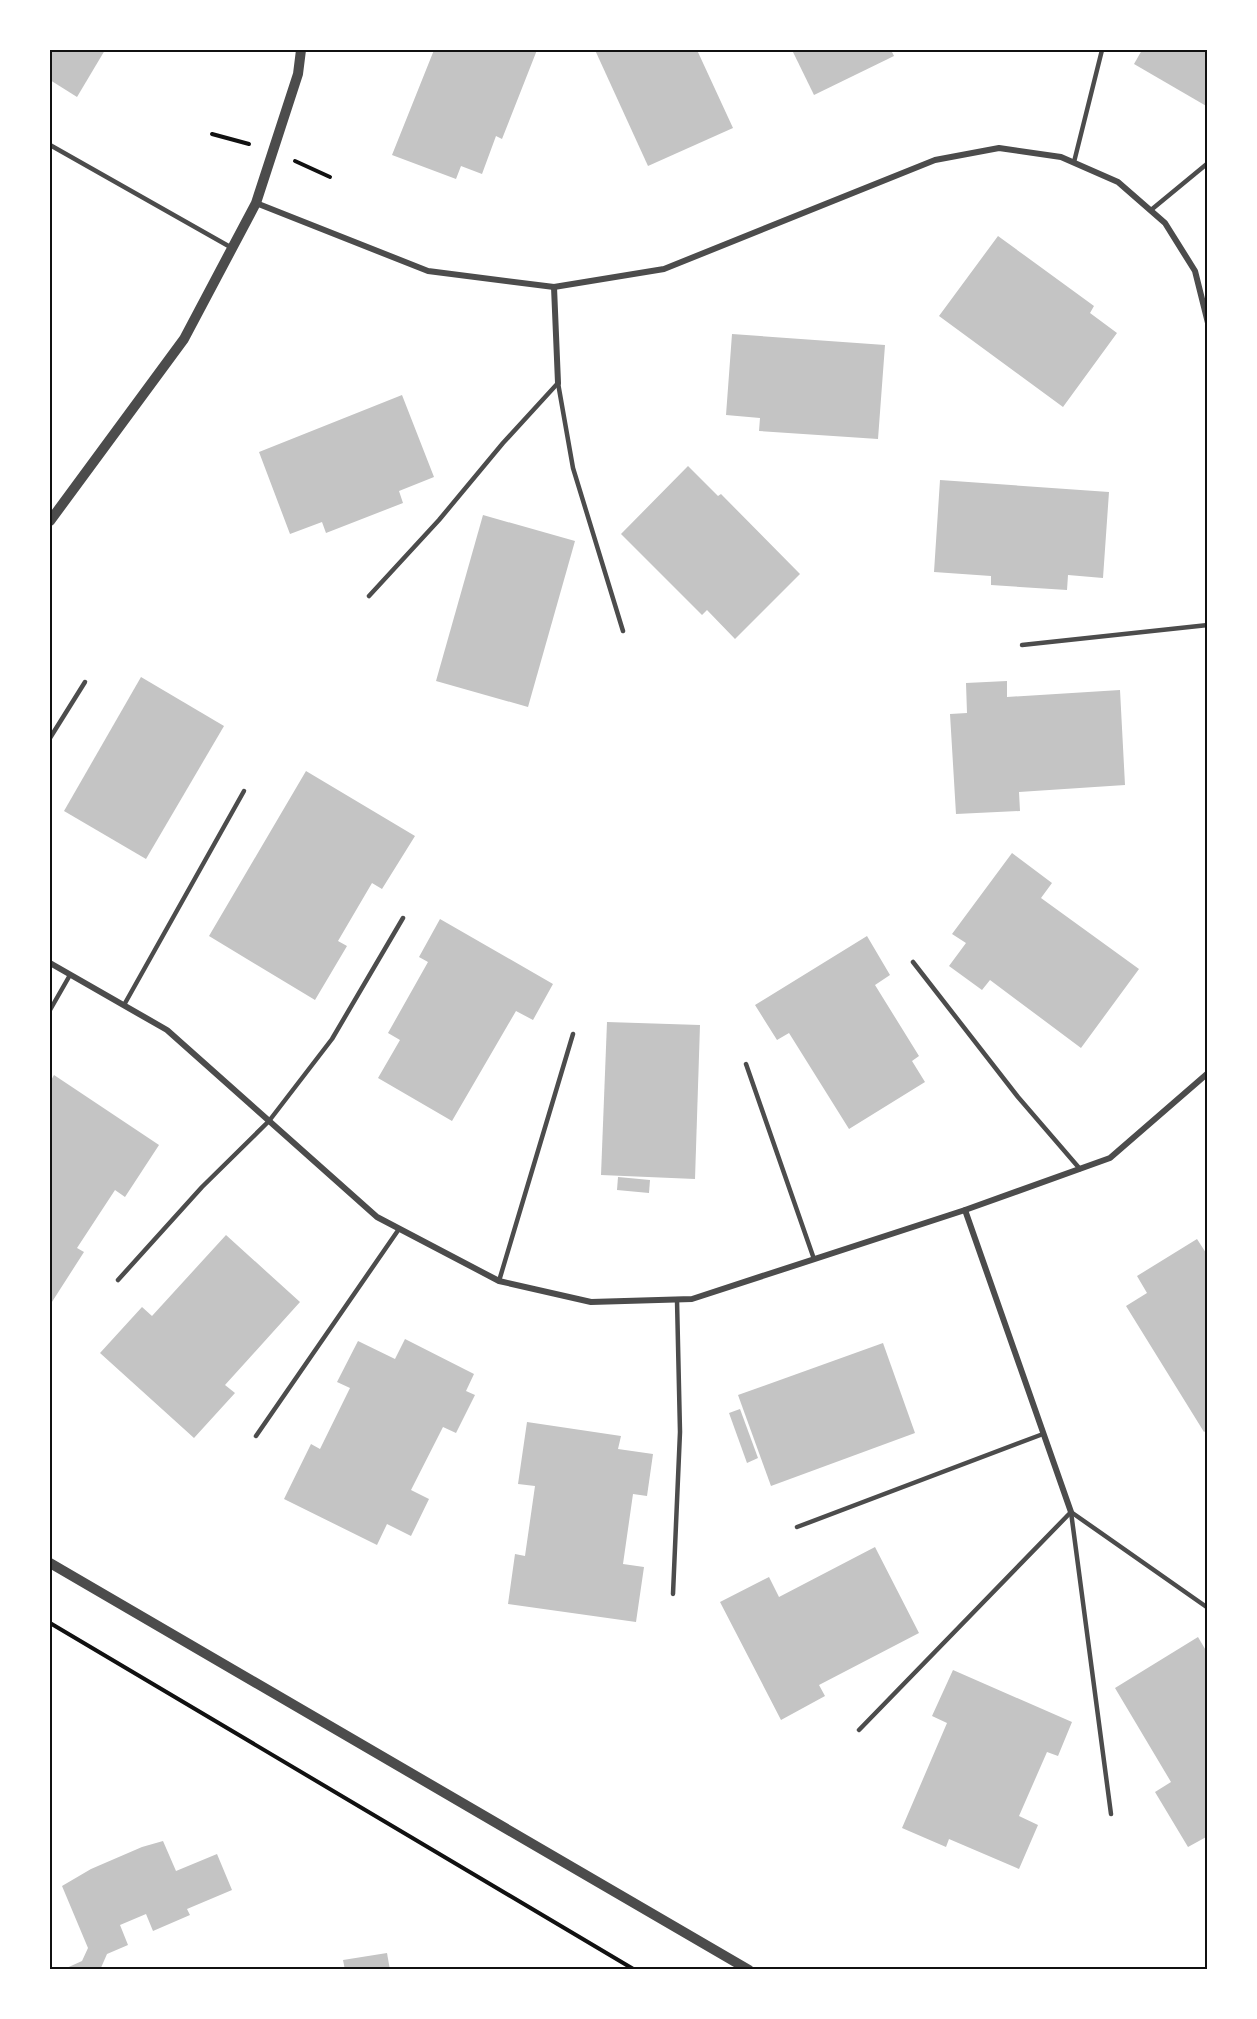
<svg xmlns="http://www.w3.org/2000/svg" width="1257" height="2019" viewBox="0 0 1257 2019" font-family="'DejaVu Sans',sans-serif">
<rect width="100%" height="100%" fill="#fff"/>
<g fill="#c4c4c4">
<polygon points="50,50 105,50 77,97 50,80"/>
<polygon points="434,50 537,50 502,139 496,136 482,174 461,166 456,179 392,155"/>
<polygon points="595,50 697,50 733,128 648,166"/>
<polygon points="792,50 891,50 894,56 814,95"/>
<polygon points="1142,50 1208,50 1208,107 1134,64"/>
<polygon points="998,236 1094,306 1090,313 1117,333 1063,407 939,316"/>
<polygon points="732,334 885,345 878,439 759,431 760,418 726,415"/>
<polygon points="402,395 434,477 399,491 403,503 326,533 322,522 290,534 259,452"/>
<polygon points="688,466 718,496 721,494 800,574 735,639 707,610 702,615 621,534"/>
<polygon points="940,480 1109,492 1103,578 1068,575 1067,590 991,585 991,576 934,572"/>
<polygon points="483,515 575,541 528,707 436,681"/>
<polygon points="141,677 224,726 146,859 64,811"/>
<polygon points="1007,681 1007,697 1120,690 1125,785 1019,792 1020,811 956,814 950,714 967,713 966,683"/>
<polygon points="306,771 415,836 382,889 372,883 338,941 347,946 315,1000 209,936"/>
<polygon points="1012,853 1052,883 1041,898 1139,969 1081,1048 990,980 982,990 949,966 966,943 952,934"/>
<polygon points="440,919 553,984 533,1020 516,1011 452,1121 378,1078 400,1040 388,1033 428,962 419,957"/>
<polygon points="867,936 890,975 875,985 919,1056 912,1061 925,1082 849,1129 789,1033 777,1040 755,1005"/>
<polygon points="607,1022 700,1025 695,1179 601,1175"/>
<polygon points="54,1075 159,1145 125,1197 115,1190 77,1248 84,1252 50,1305 50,1082"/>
<polygon points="618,1177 650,1180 649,1193 617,1190"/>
<polygon points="226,1235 300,1302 225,1385 235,1393 194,1438 100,1353 142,1307 152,1316"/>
<polygon points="1197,1239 1208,1256 1208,1429 1204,1432 1126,1306 1147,1293 1137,1276"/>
<polygon points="405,1339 474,1374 466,1391 475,1395 456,1433 443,1427 411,1490 429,1499 411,1536 387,1524 377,1545 284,1499 311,1444 320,1449 350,1388 337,1382 358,1341 395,1359"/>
<polygon points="883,1343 915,1433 771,1486 738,1395"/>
<polygon points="740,1409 758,1458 747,1463 729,1413"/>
<polygon points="527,1422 621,1436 618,1449 653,1454 647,1496 633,1494 623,1564 644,1567 636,1622 508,1604 515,1554 525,1556 535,1486 518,1484"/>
<polygon points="875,1547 919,1633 819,1685 825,1696 781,1720 720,1602 769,1577 779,1597"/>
<polygon points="1198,1637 1208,1654 1208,1836 1188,1847 1155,1792 1171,1782 1115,1688"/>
<polygon points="953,1670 1072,1722 1058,1756 1047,1752 1019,1816 1038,1825 1019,1869 949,1839 946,1847 902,1828 947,1723 932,1716"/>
<polygon points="163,1841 176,1871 217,1854 232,1890 187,1909 190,1915 153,1931 146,1914 120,1925 128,1945 107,1954 100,1970 62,1970 82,1961 88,1948 62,1886 91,1869 142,1847"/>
<polygon points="387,1953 390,1970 345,1970 343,1960"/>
</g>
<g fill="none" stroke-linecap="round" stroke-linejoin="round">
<g stroke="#111" stroke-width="4">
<polyline points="212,134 249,144"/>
<polyline points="295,161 330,177"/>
<polyline points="50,1623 635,1970"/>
</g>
<g stroke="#4c4c4c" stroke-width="4.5">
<polyline points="50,145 232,248"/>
<polyline points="1074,162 1102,50"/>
<polyline points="1151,210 1208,163"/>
<polyline points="558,383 573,468 623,631"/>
<polyline points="369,596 439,520 503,443 558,383"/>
<polyline points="1022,645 1208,625"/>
<polyline points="50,738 85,682"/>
<polyline points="913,962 1018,1097 1080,1169"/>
<polyline points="124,1005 244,791"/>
<polyline points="50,1010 70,975"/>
<polyline points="746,1064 814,1259"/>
<polyline points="118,1280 202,1187 269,1121 332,1039 403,918"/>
<polyline points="499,1281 573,1034"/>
<polyline points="256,1436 399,1229"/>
<polyline points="1071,1512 1111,1814"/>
<polyline points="1071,1512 1208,1608"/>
<polyline points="797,1527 1043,1434"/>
<polyline points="673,1594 680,1432 677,1300"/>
<polyline points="859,1730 1071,1512"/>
</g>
<g stroke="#4c4c4c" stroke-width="6">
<polyline points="256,203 428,271 554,287 664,269 935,160 999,148 1061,157 1118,182 1165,223 1195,271 1208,323"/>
<polyline points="554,287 558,383"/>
<polyline points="50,963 167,1030 377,1217 499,1281 591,1302 692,1299 965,1210 1110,1158 1208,1073"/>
<polyline points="965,1210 1071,1512"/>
</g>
<g stroke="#4c4c4c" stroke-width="10">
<polyline points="50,521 184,339 256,203 298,74 301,50"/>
<polyline points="50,1563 749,1970"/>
</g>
</g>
<rect width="1257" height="2019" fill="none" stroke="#ffffff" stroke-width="102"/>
<rect x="51" y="51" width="1155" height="1917" fill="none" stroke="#111" stroke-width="2"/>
</svg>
